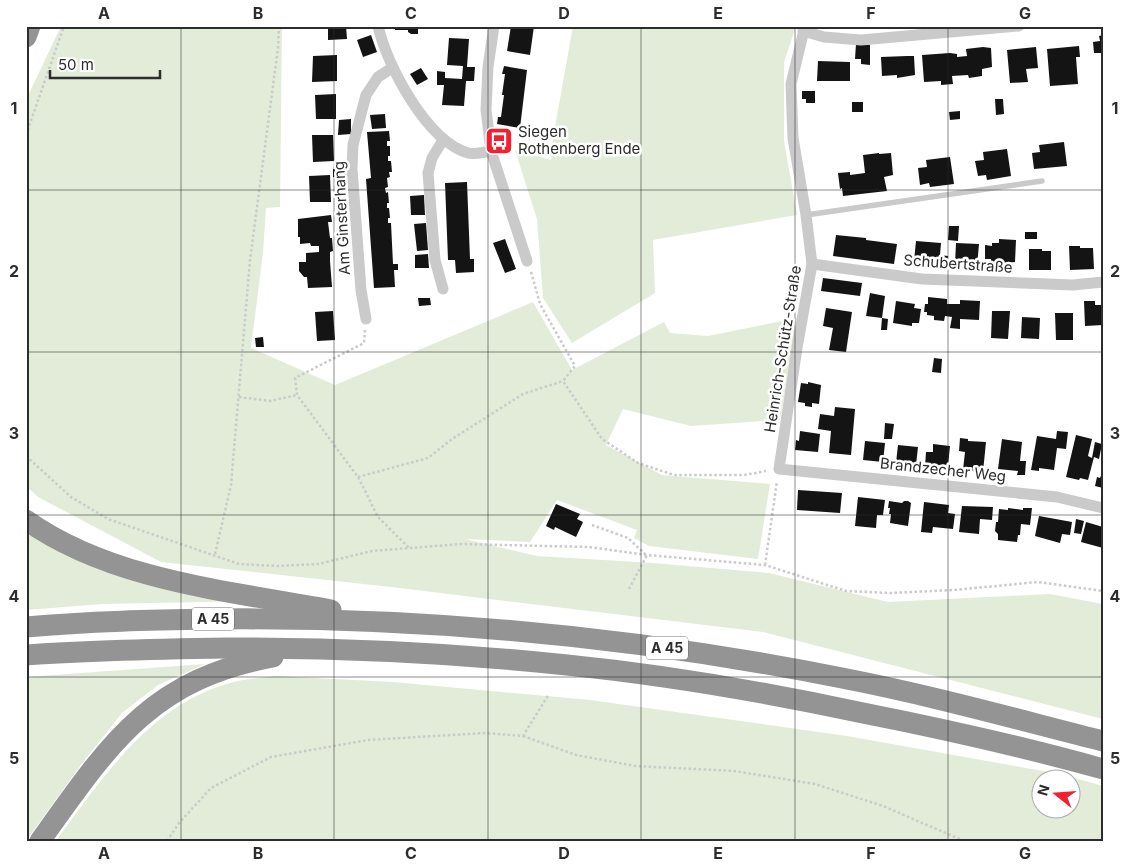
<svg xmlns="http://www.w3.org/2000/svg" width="1129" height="867" viewBox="0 0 1129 867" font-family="Inter,sans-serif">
<rect width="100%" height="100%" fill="#fff"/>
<g fill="#e3ecd9" fill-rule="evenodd">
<polygon points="61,26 282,26 280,207 266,208 263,253 251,348 335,385 533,302 572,370 664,322 670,333 708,336 797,318 780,420 691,426 623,409 606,445 662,475 770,484 758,559 649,546 634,538 637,530 557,500 530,542 465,539 537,556 653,563 769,573 888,602 1050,594 1103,604 1103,719 763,632 391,587 161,562 38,497 26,486 26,100"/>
<polygon points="573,26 796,26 784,62 784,141 797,215 653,240 655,293 572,343 543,298 537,219 515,150 551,160 553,138"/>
<polygon points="26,526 255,601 103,604 26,610"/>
<polygon points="205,664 158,685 122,713 83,762 26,841 26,677"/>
<path d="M275,676l118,6 197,18 257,36 213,38 43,12v55h-1047c47,-64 94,-136 174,-158 15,-4 31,-5 45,-7zM1042,780h30v30h-30z"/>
</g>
<g fill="#141414">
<polygon points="328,26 346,26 347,39 328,40"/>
<polygon points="395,26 418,26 418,34 411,34 408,32 408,30 395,30"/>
<polygon points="511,26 534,26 530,55 507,51"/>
<polygon points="371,35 377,52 363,57 357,40"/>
<polygon points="1103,35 1103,53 1094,53 1093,42 1100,41 1099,36"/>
<polygon points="449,38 469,39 467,67 475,67 474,81 466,81 464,106 442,105 444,85 437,85 437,71 445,72 445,78 462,79 463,66 447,65"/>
<polygon points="856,44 870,45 870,65 861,64 861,59 855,59"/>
<polygon points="1079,46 1080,57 1076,57 1078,84 1050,86 1047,49"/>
<polygon points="983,47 991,48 992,67 982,69 982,76 969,78 968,75 952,76 953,84 941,85 941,81 924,82 922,55 950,53 957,54 957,57 967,56 966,49"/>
<polygon points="1036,47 1038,68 1026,69 1028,82 1010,83 1007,50"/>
<polygon points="337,55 337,81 312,82 313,56"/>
<polygon points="907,56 914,56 915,75 897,78 897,75 882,76 881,57"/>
<polygon points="818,61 850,62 850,81 817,81"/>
<polygon points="504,66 527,70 520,128 497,124 498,117 501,117 504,95 502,95 505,74 502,74"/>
<polygon points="421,68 428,79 417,85 410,74"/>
<polygon points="802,91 815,91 815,103 806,103 806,99 802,99"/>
<polygon points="336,94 336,119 316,119 315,95"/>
<polygon points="995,99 1003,99 1004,114 996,115"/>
<rect x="852" y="102" width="11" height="10"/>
<polygon points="960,111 960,119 950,120 949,112"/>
<polygon points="385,114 386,128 372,129 370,115"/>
<polygon points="351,119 351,134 338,135 339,120"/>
<polygon points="389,131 390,141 387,141 387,146 390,146 390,156 388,156 388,161 391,161 392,172 389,172 390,177 387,178 388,187 385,188 386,193 388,192 389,203 387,203 387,208 389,208 390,218 388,218 388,223 391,223 393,264 398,264 398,270 394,270 395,287 374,288 366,179 371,178 367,132"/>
<polygon points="312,135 333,135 334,161 313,162"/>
<polygon points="1064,142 1067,166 1034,169 1032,153 1040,152 1039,145"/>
<polygon points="1007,149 1011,176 987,180 986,175 978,176 975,161 984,160 983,152"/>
<polygon points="879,153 879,154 891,153 893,175 884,177 887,191 843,196 842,188 840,189 838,173 850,172 850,175 865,173 863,155"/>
<polygon points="950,157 954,184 930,187 929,183 920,185 918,168 927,167 926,160"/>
<polygon points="333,169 346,170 347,177 333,177"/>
<polygon points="330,175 331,202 310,202 309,176"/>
<polygon points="467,182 470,259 474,259 474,272 456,273 455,260 448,260 445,183"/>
<polygon points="424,195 425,215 411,215 410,196"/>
<polygon points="331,215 332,222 328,222 330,238 332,238 333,251 330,252 330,261 332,287 308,288 307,277 304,277 299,271 299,262 306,262 306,253 319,252 319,246 311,246 310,243 300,244 300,237 298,237 298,219"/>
<polygon points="426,223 428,250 417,251 414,224"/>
<polygon points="949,226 959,226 958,241 948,240"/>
<rect x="1025" y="232" width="12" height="7"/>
<polygon points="836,235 866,238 866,240 897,244 894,264 833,256"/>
<polygon points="505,239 516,269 505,273 493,243"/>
<polygon points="999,239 1016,240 1015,262 991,264 991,259 985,259 985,245 992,246 992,243 999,243"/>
<polygon points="916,241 941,243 940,255 948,256 947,269 938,269 939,264 914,261"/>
<polygon points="956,243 979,244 977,267 955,264"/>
<polygon points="1069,246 1080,246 1080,248 1093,248 1094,269 1070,270"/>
<polygon points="1029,249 1042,249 1042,251 1051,251 1051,270 1029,270"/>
<polygon points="428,254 429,268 415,268 415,255"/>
<polygon points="823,278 862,283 860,296 821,291"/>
<polygon points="870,293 885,296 882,318 866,316"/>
<polygon points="928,297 947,299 947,304 960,304 960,300 980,301 979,320 960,319 960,329 950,328 952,317 945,316 944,321 934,320 934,316 927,315 927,312 924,312 925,304 928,304"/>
<polygon points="418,298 430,298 431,305 419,306"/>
<polygon points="896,301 915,304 914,308 921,309 919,323 912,323 912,326 893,323"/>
<polygon points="1084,301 1095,301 1095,305 1103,305 1103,325 1085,326"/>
<polygon points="826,308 852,312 846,352 829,350 833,328 823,326"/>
<polygon points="333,311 335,340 317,341 315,312"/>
<polygon points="992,311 1010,311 1008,339 991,338"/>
<polygon points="1055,313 1073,313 1073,340 1056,340"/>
<polygon points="1022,317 1040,318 1039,339 1021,338"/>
<polygon points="882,318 888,319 887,330 881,330"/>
<polygon points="263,337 264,347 256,347 255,338"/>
<polygon points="934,358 942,359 941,373 932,372"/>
<polygon points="808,382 821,385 819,404 812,403 812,407 805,406 805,403 798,402 801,383 808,384"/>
<polygon points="835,407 855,409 851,455 829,453 831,431 818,429 820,414 834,416"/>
<polygon points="885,423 894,424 892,439 884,439"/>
<polygon points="800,431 820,434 818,452 795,450 796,440 799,441"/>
<polygon points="1057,431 1068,432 1066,449 1057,448 1054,470 1039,468 1039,471 1031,470 1037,436 1056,439"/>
<polygon points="1076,435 1092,439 1088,456 1092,458 1095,442 1102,444 1099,459 1094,457 1088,480 1080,478 1079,480 1066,477"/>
<polygon points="960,438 968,439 968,441 986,442 983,472 963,470 965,452 959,451"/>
<polygon points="1002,439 1022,442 1020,461 1026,461 1025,475 1017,475 1018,471 998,469"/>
<polygon points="865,441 885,443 883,462 863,460"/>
<polygon points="933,444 950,446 948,466 939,465 939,469 925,467 926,452 933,452"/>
<polygon points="898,445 918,447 916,465 896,463"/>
<polygon points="1103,471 1103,488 1095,486 1097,477 1100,478"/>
<polygon points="798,490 842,493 840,513 797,510"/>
<polygon points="858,497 885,500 883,515 877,515 876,528 855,526"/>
<polygon points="889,501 902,503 904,501 908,501 911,503 908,526 890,523 891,514 889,514 890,508 888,508"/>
<polygon points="924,502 949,505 948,513 955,514 953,529 933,527 932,533 921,532"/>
<polygon points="556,504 580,514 577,519 583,522 576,537 555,527 554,530 546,526"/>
<polygon points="962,506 993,507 992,520 980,519 979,534 959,532"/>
<polygon points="1008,508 1023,510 1023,508 1032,508 1030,525 1021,524 1020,535 1018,535 1017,542 998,540 998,534 995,531 996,522 998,522 999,509 1008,510"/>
<polygon points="1039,516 1072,522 1070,535 1062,534 1060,543 1035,536"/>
<polygon points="1076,519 1084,521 1081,534 1074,533"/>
<polygon points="1086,522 1103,527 1103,548 1081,542"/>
</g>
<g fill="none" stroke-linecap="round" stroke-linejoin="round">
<g stroke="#cacaca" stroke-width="2.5" stroke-dasharray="2.5 2.5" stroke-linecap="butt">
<polyline points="26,135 64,26"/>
<polyline points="531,272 540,304 575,366 563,381 602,439 638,463 674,475 744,475 766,471"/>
<polyline points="365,330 364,343 295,378 297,395 358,477 378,517 409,548"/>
<polyline points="239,397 270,401 297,395"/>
<polyline points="26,456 71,497 108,519 239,564 277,566 318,564 372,551 461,544 589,547 647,555 765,565 846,591 890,593 954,590 1038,582 1103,591"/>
<polyline points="358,477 428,458 452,439 523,394 563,381"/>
<polyline points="592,525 628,538 645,554"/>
<polyline points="215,554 231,485 250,260 278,48 279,26"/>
<polyline points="765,565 777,481"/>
<polyline points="629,589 647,555"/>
<polyline points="523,736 576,755 635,766 734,771 815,784 883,806 964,841"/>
<polyline points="167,841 179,823 211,788 271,757 368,740 485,733 523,736 549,694"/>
</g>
<polyline stroke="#cacaca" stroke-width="5.5" points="806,215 1042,181"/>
<g stroke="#cacaca" stroke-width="11">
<path d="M378,26c9,40 49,115 90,127 6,2 16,-1 23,-2"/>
<polyline points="494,26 488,67 486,110 491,151 527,261"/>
<polyline points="805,26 791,84 793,138 806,215 812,264 797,348 779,469 1057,497 1103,508"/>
<polyline points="803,31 824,37 861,40 1019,26"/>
<polyline points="812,264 922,279 1073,285 1103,282"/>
<polyline points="443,289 435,260 428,173 432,158 443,140"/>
<polyline points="366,319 361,290 352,169 353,145 366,95 378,77 392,68"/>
</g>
<g stroke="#949494" stroke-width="21">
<polyline points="26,37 30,26"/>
<path d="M26,520c86,61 204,71 305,90"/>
<path d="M26,627c64,-6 128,-7 191,-8 211,-2 419,18 625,59 88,17 174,41 261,63"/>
<path d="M26,655c67,-5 135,-6 202,-7 113,0 226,5 339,17 99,10 198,27 296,48 81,16 161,34 240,56"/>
<path d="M40,841c68,-95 110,-162 233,-184"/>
</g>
</g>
<path fill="none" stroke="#2d2d2d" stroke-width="1" stroke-opacity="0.55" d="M181,26v815M334,26v815M488,26v815M641,26v815M795,26v815M948,26v815M26,190h1077M26,352h1077M26,515h1077M26,677h1077"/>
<defs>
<g id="bus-square" transform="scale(1.4375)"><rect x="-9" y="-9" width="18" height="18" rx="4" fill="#f22132" stroke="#fff"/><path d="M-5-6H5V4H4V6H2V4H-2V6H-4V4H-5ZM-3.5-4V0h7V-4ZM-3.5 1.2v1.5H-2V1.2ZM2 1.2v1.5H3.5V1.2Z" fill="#fff"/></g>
</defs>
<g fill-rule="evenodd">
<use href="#bus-square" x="499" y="141"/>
</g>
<g text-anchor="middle" stroke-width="5" stroke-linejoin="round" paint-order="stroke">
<g fill="#fff" stroke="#6c6c6c" stroke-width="1">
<rect x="192" y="607.5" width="42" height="23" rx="4"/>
<rect x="646" y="636.5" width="42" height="23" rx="4"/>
</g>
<g font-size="14" font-weight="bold" fill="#2d2d2d">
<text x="213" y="624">A 45</text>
<text x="667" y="653">A 45</text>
</g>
<g font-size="15" fill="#2d2d2d" stroke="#fff" text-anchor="start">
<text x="518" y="137">Siegen<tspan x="518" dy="17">Rothenberg Ende</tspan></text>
</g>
<g font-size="15" fill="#2d2d2d" stroke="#fff">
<text transform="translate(342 218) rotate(-93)" y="5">Am Ginsterhang</text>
<text transform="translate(958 264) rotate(4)" y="5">Schubertstraße</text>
<text transform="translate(783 349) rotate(-81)" y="5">Heinrich-Schütz-Straße</text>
<text transform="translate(943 470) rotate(6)" y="5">Brandzecher Weg</text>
</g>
</g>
<rect width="1129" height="867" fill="none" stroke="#ffffff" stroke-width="55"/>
<g transform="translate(1056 794) rotate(287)"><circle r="24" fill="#ffffff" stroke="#ababab"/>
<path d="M0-4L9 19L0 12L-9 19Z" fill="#f22132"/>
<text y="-8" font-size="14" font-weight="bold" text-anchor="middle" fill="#2d2d2d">N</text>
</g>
<path d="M50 70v8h110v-8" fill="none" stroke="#2d2d2d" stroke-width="2.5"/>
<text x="58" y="70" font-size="15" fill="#2d2d2d" stroke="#ffffff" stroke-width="4" paint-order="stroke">50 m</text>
<rect x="28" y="28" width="1074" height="812" fill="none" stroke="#2d2d2d" stroke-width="2"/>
<g font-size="16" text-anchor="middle" font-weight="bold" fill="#2d2d2d">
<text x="104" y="19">A</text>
<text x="258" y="19">B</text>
<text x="411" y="19">C</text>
<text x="564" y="19">D</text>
<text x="718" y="19">E</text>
<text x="871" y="19">F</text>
<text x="1025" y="19">G</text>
<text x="14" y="114">1</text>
<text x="1115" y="114">1</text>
<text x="14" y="277">2</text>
<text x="1115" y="277">2</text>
<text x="14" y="439">3</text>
<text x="1115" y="439">3</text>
<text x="14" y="602">4</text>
<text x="1115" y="602">4</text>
<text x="14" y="764">5</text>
<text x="1115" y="764">5</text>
<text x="104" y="859">A</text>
<text x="258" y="859">B</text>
<text x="411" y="859">C</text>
<text x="564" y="859">D</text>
<text x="718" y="859">E</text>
<text x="871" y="859">F</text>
<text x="1025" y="859">G</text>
</g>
</svg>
